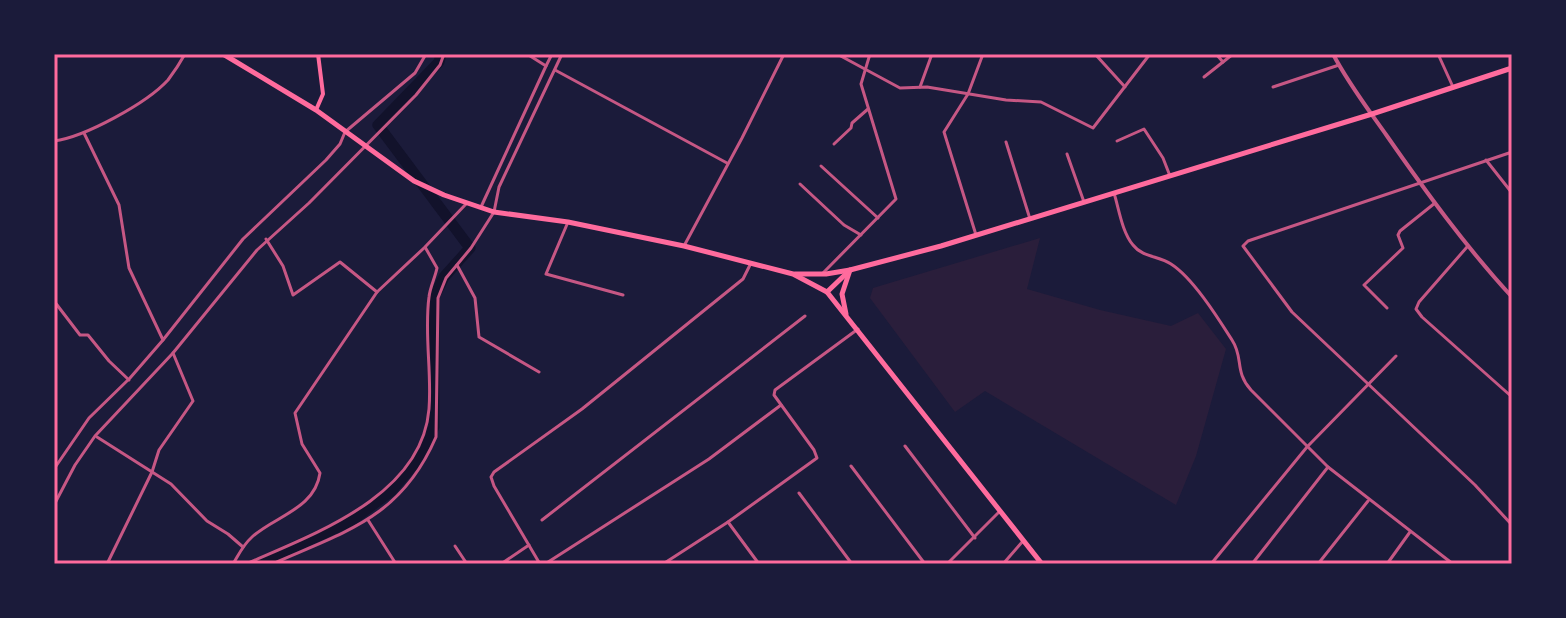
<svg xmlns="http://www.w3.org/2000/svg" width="1566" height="618" viewBox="0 0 1566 618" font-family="'DejaVu Sans',sans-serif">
<rect width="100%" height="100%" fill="#1b1b3a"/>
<polygon fill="#2a1e3b" points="1040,238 1027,289 1100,310 1171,326 1198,313 1226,349 1196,456 1176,505 985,391 955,412 870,298 873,288"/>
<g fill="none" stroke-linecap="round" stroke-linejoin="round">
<polyline stroke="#12122b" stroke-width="11" points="257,564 351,521 391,491 415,463 434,427 434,297 444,277 470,248 378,125 439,62 441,54"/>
<g stroke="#c65784" stroke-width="3">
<polyline points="527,54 546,66 552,54"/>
<polyline points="837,54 900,88 927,87 1006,100 1041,102 1093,128 1150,54"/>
<polyline points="1095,54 1125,87"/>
<polyline points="1216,54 1223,62 1233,54"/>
<polyline points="1438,54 1453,87"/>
<polyline points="555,70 727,163"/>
<polyline points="1204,77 1223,62"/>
<polyline points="920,87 932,54"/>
<polyline points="1273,87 1339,65"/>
<polyline points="84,133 119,205 129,268 163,340 243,239 326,160 340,144 345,132 415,73 426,54"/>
<path d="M54,141c31,-4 93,-38 114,-61 6,-8 12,-17 17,-26"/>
<polyline points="1117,141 1144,129 1163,158 1170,176"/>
<polyline points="1006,142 1030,219"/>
<polyline points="834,144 851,128 852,123 868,109"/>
<polyline points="1512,152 1248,241 1243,246 1292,312 1475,485 1512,525"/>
<polyline points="1067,154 1084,202"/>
<polyline points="1486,160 1512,193"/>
<polyline points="821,166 878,218"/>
<polyline points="800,184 844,225 861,235"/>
<path d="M1114,193c5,16 8,39 19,52 9,12 26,11 38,19 22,14 47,54 61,76 12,18 2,31 19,50l77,77 125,97"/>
<polyline points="481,207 546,66"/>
<polyline points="568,222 546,274 623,295"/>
<polyline points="976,235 944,132 968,94 983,54"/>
<polyline points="266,239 283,266 293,295 340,262 377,292"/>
<polyline points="684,246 742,138 784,54"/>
<polyline points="1467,247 1419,302 1416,309 1422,317 1512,397"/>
<polyline points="457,265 475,298 479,337 539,372"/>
<polyline points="823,273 896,199 861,84 870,54"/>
<polyline points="54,301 80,335 88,335 109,361 129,380"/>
<polyline points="1387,308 1364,285 1403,248 1398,235 1400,231 1435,203"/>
<polyline points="97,437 171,484 207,521 228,534 243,547"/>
<polyline points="905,446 975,538"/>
<polyline points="851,466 925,564"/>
<polyline points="54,469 89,418 130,378 163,340"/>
<polyline points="799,493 852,564"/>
<polyline points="54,505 75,465 95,436 173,353 257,250 309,203 416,95 440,65 444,54"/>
<polyline points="368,520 396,564"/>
<polyline points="542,520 805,316"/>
<polyline points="728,522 759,564"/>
<polyline points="455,546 467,564"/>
<polyline points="107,564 152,472 159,450 193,401 173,353"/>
<path d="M233,564c6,-10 10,-19 19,-27 23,-21 63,-28 68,-64l-18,-29 -7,-31 82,-121 47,-44"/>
<path d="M246,564c68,-30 176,-68 183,-155 3,-37 -5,-75 0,-112 1,-10 6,-19 8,-29l-12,-21 41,-43"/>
<path d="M272,564c74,-33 129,-46 164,-127l2,-139 8,-20 25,-30 23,-36 5,-25 63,-133"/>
<polyline points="501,564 529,545"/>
<polyline points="540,564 494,486 491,477 494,472 582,409 743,279 750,265"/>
<polyline points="545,564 709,459 781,405"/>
<polyline points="663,564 728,522 817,458 814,450 774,395 775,390 858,329"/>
<polyline points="947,564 999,512"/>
<polyline points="1003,564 1023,541"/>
<polyline points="1211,564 1307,447 1396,356"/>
<polyline points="1252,564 1328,467"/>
<polyline points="1318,564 1368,501"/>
<polyline points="1387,564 1410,532"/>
</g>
<path stroke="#c65784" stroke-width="4" d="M1333,54c15,29 35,55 54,82 39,56 79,111 125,161"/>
<polyline stroke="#ff6b9d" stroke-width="4" points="316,110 323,94 318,54"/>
<g stroke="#ff6b9d" stroke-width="5">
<polyline points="223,54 316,110 414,181 444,195 494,212 568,222 684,246 793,274 827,292 1042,564"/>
<polyline points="795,274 826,274 850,270 842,294 846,314"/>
<polyline points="827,292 850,270 941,246 1372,114 1512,68"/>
</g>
</g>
<rect width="1566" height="618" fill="none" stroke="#1b1b3a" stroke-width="112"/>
<rect x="56" y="56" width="1454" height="506" fill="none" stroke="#ff6b9d" stroke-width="3"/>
</svg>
